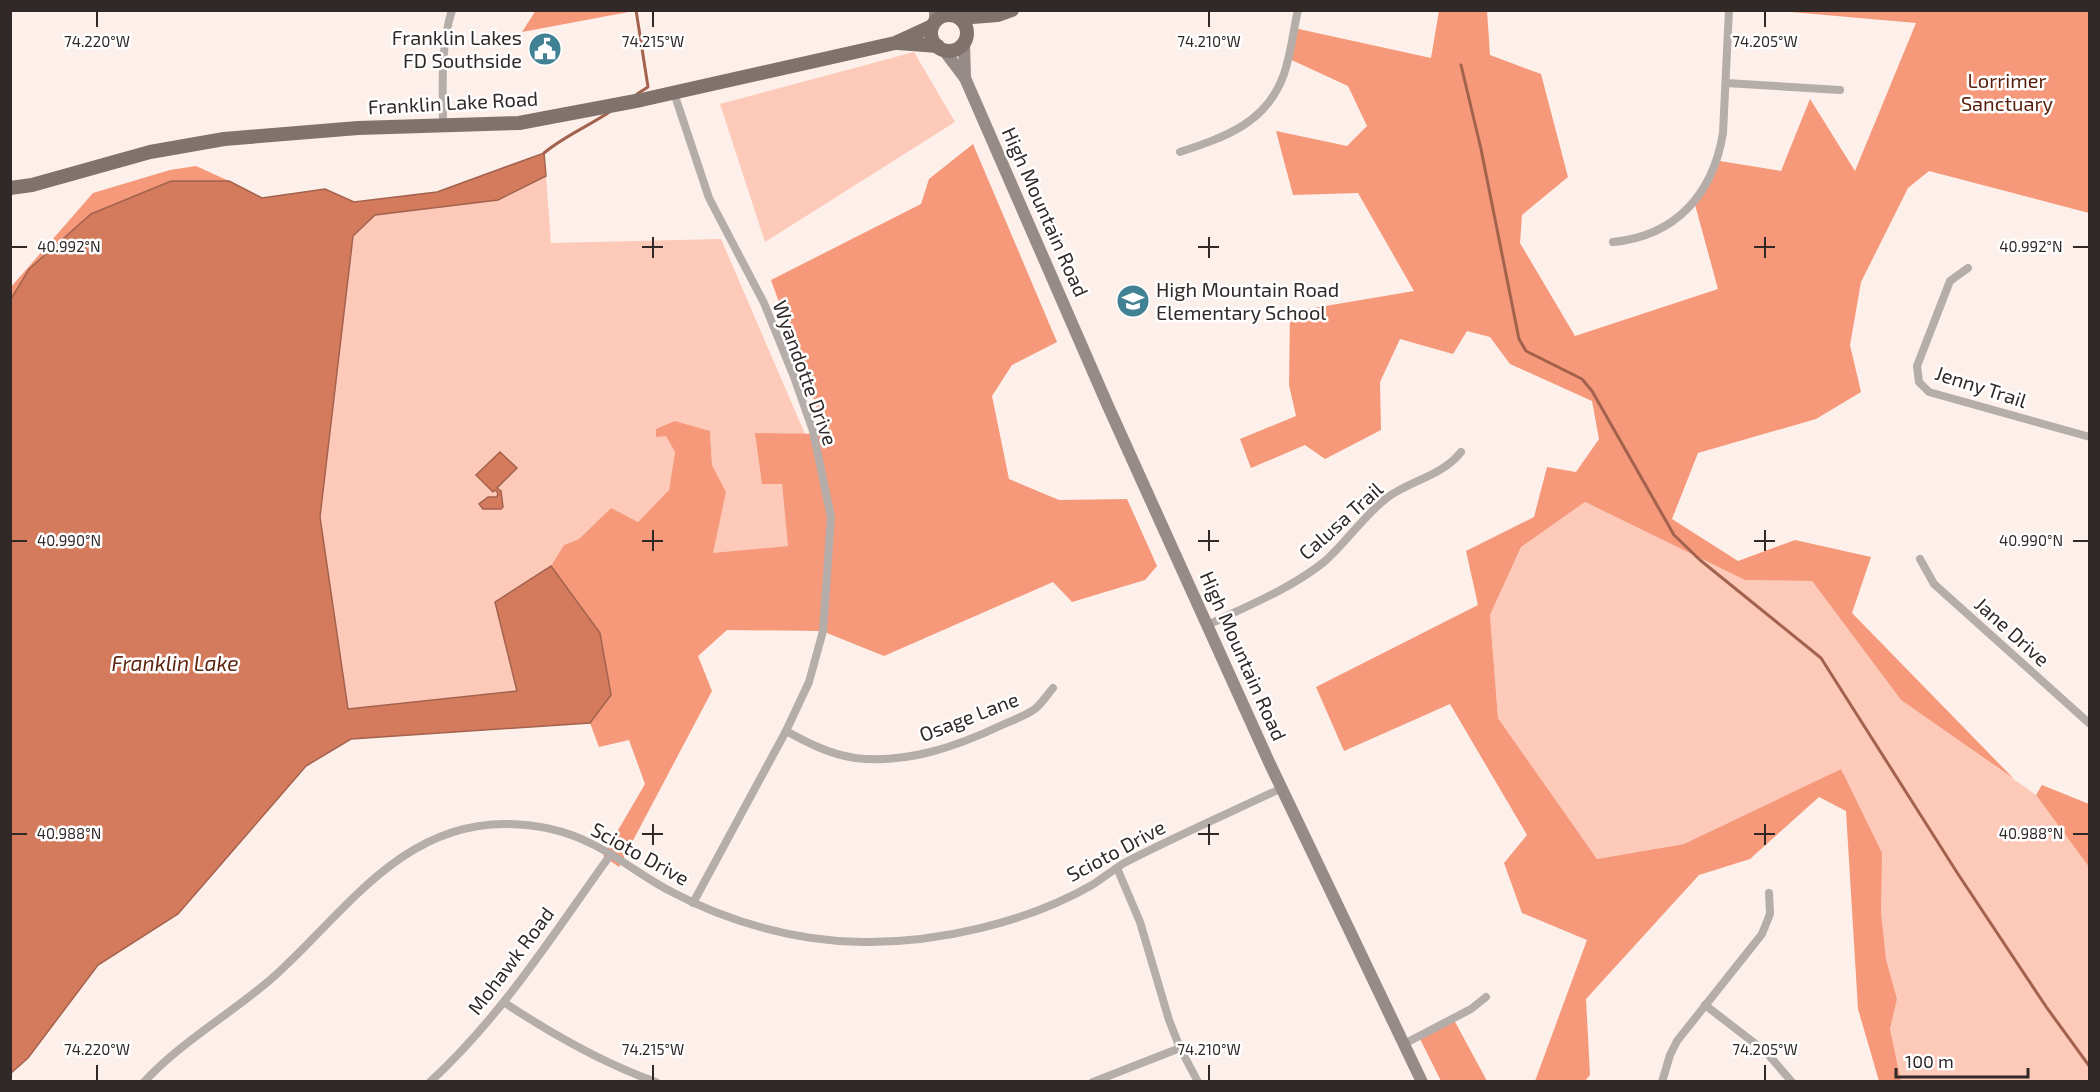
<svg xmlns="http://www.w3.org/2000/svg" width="2100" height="1092" viewBox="0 0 2100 1092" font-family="'Exo 2',sans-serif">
<rect width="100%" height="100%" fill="#fdefea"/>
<g fill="#fdc9b8">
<polygon points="914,52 955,122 765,242 720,104"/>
<polygon points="546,176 551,243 721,239 805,434 756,433 782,484 788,546 712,554 726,492 712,465 710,431 675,421 656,437 666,435 675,452 669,490 638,522 610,509 579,539 564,545 551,566 495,602 517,691 348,709 320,517 353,236 375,215 498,200"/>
<polygon points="1585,502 1745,580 1812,581 1901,700 2036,795 2089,867 2089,1081 1901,1081 1890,1029 1897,999 1886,959 1881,911 1841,769 1684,844 1597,859 1498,718 1490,615 1521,547"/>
</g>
<g fill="#f5997a">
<polygon points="536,10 634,10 634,11 522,32"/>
<polygon points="1439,11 1487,11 1490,55 1541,74 1568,177 1522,215 1520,243 1575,336 1718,289 1694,201 1717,170 1720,161 1781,171 1810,99 1855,171 1916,23 1780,11 2089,11 2089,213 1929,171 1908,188 1861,282 1850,345 1861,392 1816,419 1698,453 1672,519 1738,561 1795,540 1871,557 1852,613 2014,779 1901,700 1812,581 1745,580 1585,502 1521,547 1490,615 1498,718 1597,859 1684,844 1841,769 1882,853 1881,911 1886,959 1897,999 1890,1029 1901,1081 1879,1081 1858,1009 1846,811 1819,797 1750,859 1699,875 1586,999 1590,1075 1585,1081 1535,1081 1587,940 1522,913 1504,863 1527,835 1450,704 1344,751 1316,687 1478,605 1466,551 1534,517 1547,467 1576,472 1599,439 1592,401 1510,364 1490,337 1467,331 1453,354 1400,339 1380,382 1381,430 1325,459 1305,445 1251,468 1240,439 1296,416 1289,385 1290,312 1414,291 1358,193 1293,195 1276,131 1347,146 1367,126 1348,86 1285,57 1294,28 1431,58"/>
<polygon points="973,144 1057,342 1012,365 992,396 1009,479 1059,500 1127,499 1157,566 1145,580 1072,602 1053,582 884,656 822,631 727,630 698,656 712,691 619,867 603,856 645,784 629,740 599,747 590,723 611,695 600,633 551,566 564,545 579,539 611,508 638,522 669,490 675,452 666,436 656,437 656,429 675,421 710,431 712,465 726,492 713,553 788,546 782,484 762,484 755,433 826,434 771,280 921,204 929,179"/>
<polygon points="196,166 229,181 171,181 11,299 11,287 93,193 170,170"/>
<polygon points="2042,785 2089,804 2089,867 2036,795"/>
<polygon points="1454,1020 1487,1081 1441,1081 1419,1037"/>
</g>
<g fill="#d47b5d" stroke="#a3624d" stroke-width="1.5">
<polygon points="544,153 546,176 498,200 375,215 353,236 320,517 348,709 517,691 495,602 551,566 600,633 611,695 590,723 351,739 306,766 178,914 98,965 28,1058 11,1073 11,299 29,269 91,214 171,181 229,181 262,198 325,189 354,202 437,192"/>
<polygon points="500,452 517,468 497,488 501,491 503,507 501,509 483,509 479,504 488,497 497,497 498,493 495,490 493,492 476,475"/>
</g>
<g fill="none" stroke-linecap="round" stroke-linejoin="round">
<g stroke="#a3624d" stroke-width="3">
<polyline points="636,10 648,87 637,94"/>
<polyline points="1461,65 1481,149 1519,339 1526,351 1582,379 1592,391 1674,535 1700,560 1821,658 1958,874 2047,1008 2090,1067"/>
<path d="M544,153c20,-17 45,-27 67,-42"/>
</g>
<g stroke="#b4adaa" stroke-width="8">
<polyline points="1726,83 1840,90"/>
<polyline points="674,93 709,198 764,303 794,377 813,431 831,517 823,631 809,682 786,731 693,903"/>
<path d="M443,126c0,-38 -3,-78 9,-116"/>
<path d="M1180,152c45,-15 87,-29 104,-78 7,-20 9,-43 14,-64"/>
<path d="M1613,242c63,-6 100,-48 110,-109l6,-123"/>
<polyline points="1968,268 1950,281 1917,366 1919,382 1929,392 2090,437"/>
<polyline points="1920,559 1934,584 2090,724"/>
<path d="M1208,625c39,-19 82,-36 116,-63 23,-20 39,-46 64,-65 24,-17 54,-21 73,-45"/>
<path d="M786,731c22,12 43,23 69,27 51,6 101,-11 147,-33 11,-5 23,-9 33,-16 7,-6 12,-14 18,-21"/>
<polyline points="1117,868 1140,922 1169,1020 1180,1048 1198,1082"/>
<path d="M505,1003c47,31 97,60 151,79"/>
<polyline points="1705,1005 1766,1052 1792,1082"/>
<polyline points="1404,1044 1471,1009 1486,997"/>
<path d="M144,1082c37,-40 85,-67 126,-102 72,-63 128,-156 235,-156 30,0 60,6 87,20 27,13 51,33 78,47 58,31 125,50 192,51 75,1 164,-19 230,-57 11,-7 21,-15 32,-22 52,-27 105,-50 158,-75"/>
<path d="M430,1082c72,-66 124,-149 181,-228"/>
<polyline points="1093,1082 1180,1048"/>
<polyline points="1662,1082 1670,1055 1677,1041 1762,934 1770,914 1769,893"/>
</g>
<g stroke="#968b87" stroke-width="12">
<polyline points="935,21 935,10"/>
<polyline points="964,43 965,78"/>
<polyline points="943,49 965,78 1108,406 1269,762 1422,1082"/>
</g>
<g stroke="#80736e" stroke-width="14">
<circle cx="949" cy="33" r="18"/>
<polyline points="959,18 998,15 1012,10"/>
<polyline points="898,43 938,46"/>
<polyline points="10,188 32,185 150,152 224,139 358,128 519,123 641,100 895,43 932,26"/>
</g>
</g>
<path fill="none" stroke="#302927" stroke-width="2" d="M97,12v15M653,12v15M1209,12v15M1765,12v15M653,237v21M1209,237v21M1765,237v21M12,247h15M642,247h21M1198,247h21M1754,247h21M2073,247h15M653,530v21M1209,530v21M1765,530v21M12,541h15M642,541h21M1198,541h21M1754,541h21M2073,541h15M653,824v21M1209,824v21M1765,824v21M12,834h15M642,834h21M1198,834h21M1754,834h21M2073,834h15M97,1065v15M653,1065v15M1209,1065v15M1765,1065v15"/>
<defs>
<g id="civic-disc" transform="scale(1.725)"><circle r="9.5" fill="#408194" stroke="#fff"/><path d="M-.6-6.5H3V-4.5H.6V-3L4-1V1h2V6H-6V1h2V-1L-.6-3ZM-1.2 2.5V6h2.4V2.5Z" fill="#fff"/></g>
<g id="school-disc" transform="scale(1.725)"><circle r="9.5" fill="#408194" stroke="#fff"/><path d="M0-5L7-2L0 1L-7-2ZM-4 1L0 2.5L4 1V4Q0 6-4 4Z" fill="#fff"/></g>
</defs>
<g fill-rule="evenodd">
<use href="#civic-disc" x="545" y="49"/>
<use href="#school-disc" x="1133" y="301"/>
</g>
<g text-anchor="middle" stroke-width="5" stroke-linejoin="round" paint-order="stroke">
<g font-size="20" fill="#302927" stroke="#fff" text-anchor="end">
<text x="522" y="45">Franklin Lakes<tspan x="522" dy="23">FD Southside</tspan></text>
<text x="1156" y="297" text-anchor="start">High Mountain Road<tspan x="1156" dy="23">Elementary School</tspan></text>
</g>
<g font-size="20" fill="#571e09" stroke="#fff">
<text x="2007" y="88">Lorrimer<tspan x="2007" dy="23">Sanctuary</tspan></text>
</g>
<g font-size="20" fill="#302927" stroke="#fff">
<text transform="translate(453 103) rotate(-3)" y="7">Franklin Lake Road</text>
<text transform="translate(1045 212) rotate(66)" y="7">High Mountain Road</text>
<text transform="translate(805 373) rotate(70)" y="7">Wyandotte Drive</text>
<text transform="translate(1981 387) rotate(18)" y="7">Jenny Trail</text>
<text transform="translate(1341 521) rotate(-42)" y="7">Calusa Trail</text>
<text transform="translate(2012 632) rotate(42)" y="7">Jane Drive</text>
<text transform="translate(1243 656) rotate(66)" y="7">High Mountain Road</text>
<text transform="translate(969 717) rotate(-21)" y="7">Osage Lane</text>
<text transform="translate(1116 851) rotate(-28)" y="7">Scioto Drive</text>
<text transform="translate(640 854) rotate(29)" y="7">Scioto Drive</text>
<text transform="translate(511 961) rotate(-53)" y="7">Mohawk Road</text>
</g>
<g font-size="21" font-style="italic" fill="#5e2511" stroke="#fff">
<text x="175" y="671">Franklin Lake</text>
</g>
</g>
<g font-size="15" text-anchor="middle" fill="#302927" stroke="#fff" stroke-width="5" stroke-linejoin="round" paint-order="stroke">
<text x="97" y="47">74.220°W</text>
<text x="653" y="47">74.215°W</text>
<text x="1209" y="47">74.210°W</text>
<text x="1765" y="47">74.205°W</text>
<text x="69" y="252">40.992°N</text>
<text x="2031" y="252">40.992°N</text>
<text x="69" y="546">40.990°N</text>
<text x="2031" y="546">40.990°N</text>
<text x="69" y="839">40.988°N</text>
<text x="2031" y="839">40.988°N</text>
<text x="97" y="1055">74.220°W</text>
<text x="653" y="1055">74.215°W</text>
<text x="1209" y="1055">74.210°W</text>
<text x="1765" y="1055">74.205°W</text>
</g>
<rect width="2100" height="1092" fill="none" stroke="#302927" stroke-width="24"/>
<path d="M1896 1068v9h132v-9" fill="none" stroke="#302927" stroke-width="3"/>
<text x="1905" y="1068" font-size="18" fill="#302927" stroke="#ffffff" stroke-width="4.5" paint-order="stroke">100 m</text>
</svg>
